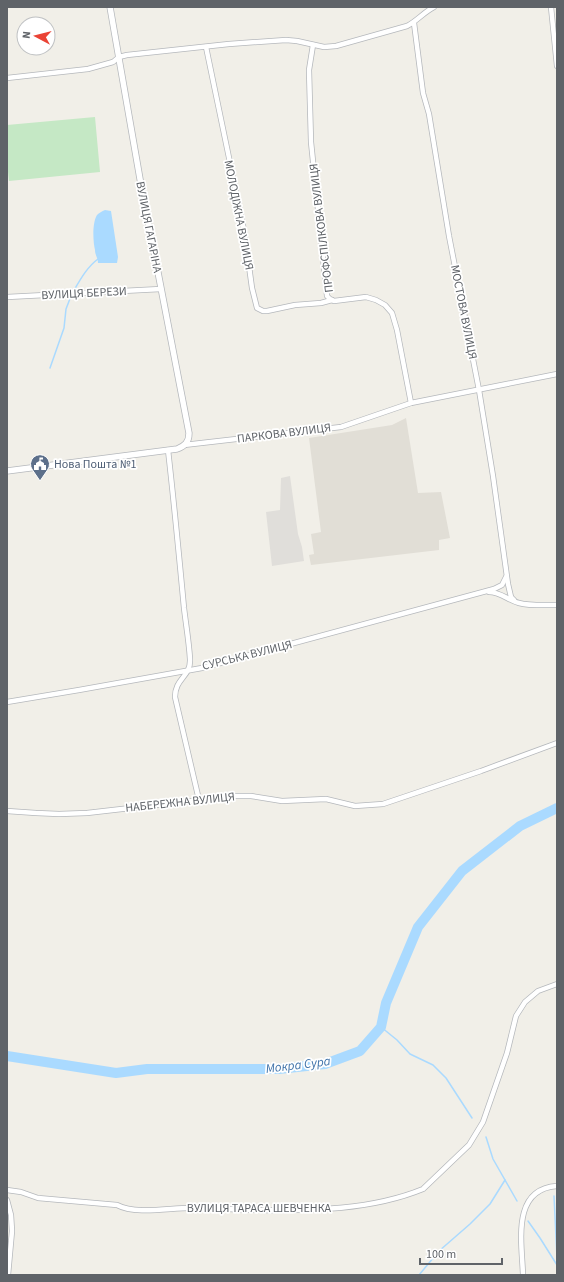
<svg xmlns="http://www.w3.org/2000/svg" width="564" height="1282" viewBox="0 0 564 1282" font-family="'Source Sans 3',sans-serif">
<rect width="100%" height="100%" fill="#f1efe8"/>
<polygon fill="#e0deda" points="290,476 298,534 302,547 304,561 272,566 266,512 280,510 281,478"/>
<polygon fill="#e1ded6" points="406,418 418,493 441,492 450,538 439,540 439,550 311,565 309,555 314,554 311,534 321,532 309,438 392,425"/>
<polygon fill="#c5e8c5" points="95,117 100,172 9,181 7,163 7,125"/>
<path fill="#aadaff" d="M105,210l6,1 7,46 -1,6h-19c0,-5 -3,-8 -3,-13 -2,-8 -3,-27 2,-35 2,-2 5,-4 8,-5z"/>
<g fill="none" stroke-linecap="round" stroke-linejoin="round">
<g stroke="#aadaff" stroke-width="1.5">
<path d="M73,292c7,-12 14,-25 25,-33"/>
<polyline points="50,368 64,328 66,309 71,296"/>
<polyline points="381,1027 397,1040 410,1054 433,1065 446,1078 472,1118"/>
<polyline points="486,1137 493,1159 517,1201"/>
<polyline points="554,1196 557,1258"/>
<polyline points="528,1221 540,1238 557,1265"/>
<polyline points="419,1275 439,1251 470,1224 490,1204 505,1180"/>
</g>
<polyline stroke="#aadaff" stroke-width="10" points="7,1056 116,1073 147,1069 279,1069 325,1064 360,1051 381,1027 386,1003 418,927 462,871 520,826 557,808"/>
<g stroke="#b5b8bc" stroke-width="6">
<g id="minor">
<polyline points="551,7 557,66"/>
<polyline points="414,23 423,93 429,114 449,236 479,390 493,476 508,584 511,597 514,600"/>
<polyline points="313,45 309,70 311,142 327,296 330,299 334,301 366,297 376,300 385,305 392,313 397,330 411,403"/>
<polyline points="206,47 244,230 252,288 257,308 263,311 267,311 295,305 321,303 332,300"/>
<path d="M7,78l81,-9 25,-7 6,-5 8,-2 102,-11 57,-4 11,1 27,6 12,-1 71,-20c10,-5 17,-14 27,-19"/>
<polyline points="7,297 161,289"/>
<polyline points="184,445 341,427 411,403 557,374"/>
<path d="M168,450c6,52 11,105 16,158 2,17 5,34 6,51 1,18 -15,19 -15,38l24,103"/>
<path d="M489,592c11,0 19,8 30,11 11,3 26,2 38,2"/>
<polyline points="7,702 79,690 202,668 494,589 502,585 506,577"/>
<polyline points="7,811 36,813 59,814 87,813 235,796 251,796 282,801 326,799 355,806 383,804 481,771 557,743"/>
<path d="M7,1190l14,2 17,6 79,7c19,10 52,3 73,3 22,-1 45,2 67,2 54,1 115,0 166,-21l46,-44 14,-23 24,-69 9,-37 9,-14 13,-11 19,-7"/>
<polyline points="7,1200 11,1215 12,1231 8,1275"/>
<path d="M523,1275c-1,-32 -12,-86 34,-89"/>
</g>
</g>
<g stroke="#b5b8bc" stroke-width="7">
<path id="tertiary" d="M7,471l170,-22c8,-3 12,-7 12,-16l-49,-254 -30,-172"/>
</g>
<use href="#minor" stroke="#fff" stroke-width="4.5"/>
<use href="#tertiary" stroke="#fff" stroke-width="5.5"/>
</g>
<defs>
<g id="civic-pin" transform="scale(1)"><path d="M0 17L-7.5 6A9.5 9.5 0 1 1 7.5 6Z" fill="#5c6f8a" stroke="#fff"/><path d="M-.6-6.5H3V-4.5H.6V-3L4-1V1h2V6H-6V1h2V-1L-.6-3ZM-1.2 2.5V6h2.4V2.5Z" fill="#fff"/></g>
</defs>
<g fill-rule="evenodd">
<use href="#civic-pin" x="40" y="464"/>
</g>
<g text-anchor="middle" stroke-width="3.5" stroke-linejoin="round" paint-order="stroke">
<g font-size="12" fill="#5f6368" stroke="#fff">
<text transform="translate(239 215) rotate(79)" y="4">МОЛОДІЖНА ВУЛИЦЯ</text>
<text transform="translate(149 227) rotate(79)" y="4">ВУЛИЦЯ ГАГАРІНА</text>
<text transform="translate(321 228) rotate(-97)" y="4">ПРОФСПІЛКОВА ВУЛИЦЯ</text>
<text transform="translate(84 293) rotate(-3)" y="4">ВУЛИЦЯ БЕРЕЗИ</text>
<text transform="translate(464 312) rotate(79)" y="4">МОСТОВА ВУЛИЦЯ</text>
<text transform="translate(284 433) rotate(-7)" y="4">ПАРКОВА ВУЛИЦЯ</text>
<text transform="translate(247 655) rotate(-14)" y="4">СУРСЬКА ВУЛИЦЯ</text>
<text transform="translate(180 802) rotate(-6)" y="4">НАБЕРЕЖНА ВУЛИЦЯ</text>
<text x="259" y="1212">ВУЛИЦЯ ТАРАСА ШЕВЧЕНКА</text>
</g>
<g font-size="12" fill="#4e5e75" stroke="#fff" text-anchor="start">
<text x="54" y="468">Нова Пошта №1</text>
</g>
<g font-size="13" font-style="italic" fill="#4174aa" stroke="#fff">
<text transform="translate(298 1064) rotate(-7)" y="5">Мокра Сура</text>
</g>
</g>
<rect width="564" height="1282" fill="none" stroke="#5f6368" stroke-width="16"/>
<g transform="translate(36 36) rotate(277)"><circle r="19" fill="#ffffff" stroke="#bfc1c3"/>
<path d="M0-3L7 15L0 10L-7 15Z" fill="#ea4335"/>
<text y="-6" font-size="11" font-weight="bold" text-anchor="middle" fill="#5f6368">N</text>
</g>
<path d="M420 1258v6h82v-6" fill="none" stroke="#5f6368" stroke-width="2"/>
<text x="426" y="1258" font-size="12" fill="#5f6368" stroke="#ffffff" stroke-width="3" paint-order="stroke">100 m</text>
</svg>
